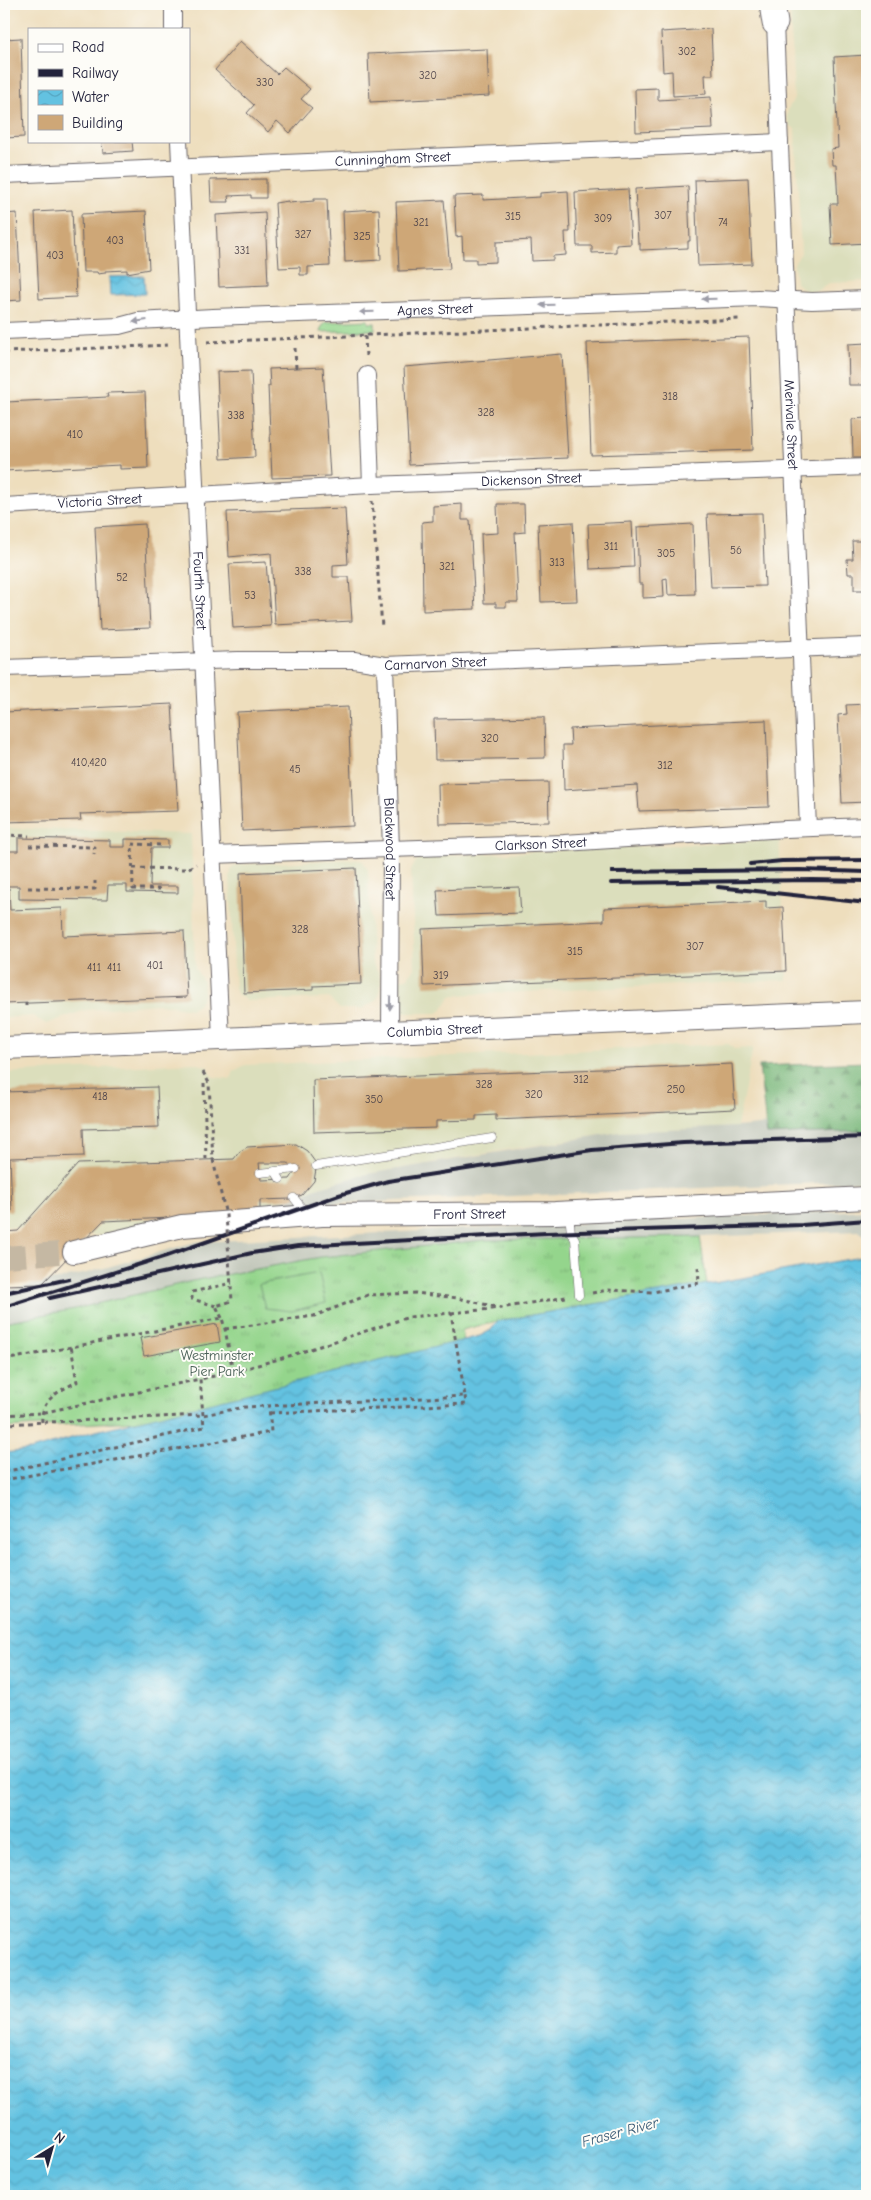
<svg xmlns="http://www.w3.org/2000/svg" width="871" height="2200" viewBox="0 0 871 2200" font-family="'Comic Neue',sans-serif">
<defs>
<pattern id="grass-tufts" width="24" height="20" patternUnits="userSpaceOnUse" patternTransform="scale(1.25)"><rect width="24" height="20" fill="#94d58c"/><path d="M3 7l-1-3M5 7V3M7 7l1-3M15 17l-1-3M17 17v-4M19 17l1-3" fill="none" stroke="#7fb77a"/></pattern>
<pattern id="forest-firs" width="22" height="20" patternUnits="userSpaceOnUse" patternTransform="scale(1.25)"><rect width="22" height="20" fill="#77b678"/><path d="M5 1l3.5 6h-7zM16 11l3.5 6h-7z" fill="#619464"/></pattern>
<pattern id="water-waves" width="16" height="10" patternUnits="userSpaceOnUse" patternTransform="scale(1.25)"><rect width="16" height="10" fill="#63c2e1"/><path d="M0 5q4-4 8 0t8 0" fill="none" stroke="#56a6c2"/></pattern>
</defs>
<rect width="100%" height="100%" fill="#fdfcf7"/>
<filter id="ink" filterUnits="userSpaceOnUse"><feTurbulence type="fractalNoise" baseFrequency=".02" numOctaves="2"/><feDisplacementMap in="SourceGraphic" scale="10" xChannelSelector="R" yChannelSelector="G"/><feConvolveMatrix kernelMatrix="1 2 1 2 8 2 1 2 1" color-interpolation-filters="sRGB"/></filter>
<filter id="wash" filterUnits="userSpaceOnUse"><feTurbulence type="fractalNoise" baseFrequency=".0096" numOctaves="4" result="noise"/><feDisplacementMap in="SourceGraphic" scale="20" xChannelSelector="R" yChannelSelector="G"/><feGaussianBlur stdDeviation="1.12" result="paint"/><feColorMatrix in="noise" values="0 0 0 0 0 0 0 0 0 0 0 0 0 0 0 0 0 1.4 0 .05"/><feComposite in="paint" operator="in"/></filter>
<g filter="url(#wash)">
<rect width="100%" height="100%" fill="#eedebd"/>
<g fill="#dbdebc">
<polygon points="785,4 867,4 867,281 829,283 818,291 806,291 796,283 794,264 801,253 795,129 790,125 787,117 788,109 794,99 790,7"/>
<polygon points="4,828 191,834 195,968 203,981 204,993 198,1005 191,1009 159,1004 86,1010 46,1024 33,1016 4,1018"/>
<polygon points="779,840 787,980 454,995 450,997 442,1010 437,1013 406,1013 396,1005 397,982 408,977 415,967 411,871 416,861 423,857"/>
<polygon points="355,859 363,861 368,870 372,962 378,972 381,983 379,996 375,1001 362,1009 340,1009 329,998 248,1001 239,996 235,991 230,876 232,868 238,865"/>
<polygon points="729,1044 734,1049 753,1048 737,1127 619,1132 504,1150 367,1174 319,1187 293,1197 277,1206 196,1212 147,1223 102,1236 4,1226 4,1073 195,1063 208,1067 213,1077 231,1079 234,1071 245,1065"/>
</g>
<g fill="#c1c6b9">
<polygon points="867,1115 867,1181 277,1206 293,1197 319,1187 367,1174 619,1132 737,1127"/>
<polygon points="867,1210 867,1234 863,1235 859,1231 700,1237 486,1240 321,1257 192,1281 75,1309 4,1322 4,1291 87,1273 195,1242"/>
</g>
<g fill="url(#grass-tufts)" stroke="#5b7c64">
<polygon points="368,320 368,323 375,323 375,330 321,332 321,328 326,322"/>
<polygon points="700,1237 707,1285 498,1321 462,1330 476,1411 136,1421 4,1428 4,1322 75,1309 192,1281 321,1257 486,1240"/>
</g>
<polygon fill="url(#forest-firs)" stroke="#4c6c5a" points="867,1062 867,1131 767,1135 759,1066"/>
<polygon fill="#94d58c" stroke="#5b7c64" points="319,1273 326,1303 292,1311 265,1308 259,1284"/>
<g fill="url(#water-waves)" stroke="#42728e">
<polygon points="144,276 145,294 110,295 109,277"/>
<polygon points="867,1256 867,2196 4,2196 4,1453 31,1450 92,1432 480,1336 491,1330 498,1321"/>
</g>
<g id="blocks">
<g fill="#cea777" fill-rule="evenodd">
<polygon points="711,29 713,75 705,75 706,94 673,96 672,71 663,72 661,32"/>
<polygon points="21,38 24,137 4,138 4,39"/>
<polygon points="240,41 277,74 284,67 310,89 301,99 312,108 290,133 277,121 268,132 247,113 254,105 215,70"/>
<polygon points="487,49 489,96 370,102 368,54"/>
<polygon points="867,55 867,243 832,245 830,204 838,204 836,165 832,165 831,149 838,148 834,57"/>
<polygon points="658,88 658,100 711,97 713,129 636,132 635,89"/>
<polygon points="102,141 132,141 133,151 103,153"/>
<polygon points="748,178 752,264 698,266 695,180"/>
<polygon points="266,179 266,198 251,198 251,195 228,196 229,202 211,202 210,180"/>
<polygon points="688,186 690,241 688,241 688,248 640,250 640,243 638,243 635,189"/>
<polygon points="628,189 631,244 616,245 616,252 592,253 592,246 577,246 575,192"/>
<polygon points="568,191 570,232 565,232 566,255 553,256 553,260 532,261 531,240 496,242 496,262 476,263 476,259 463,259 462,236 456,237 454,196 483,195 483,200 540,197 540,193"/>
<polygon points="314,199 327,199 330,266 308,267 308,275 300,275 300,267 279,268 275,203 288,201 288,203 314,201"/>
<polygon points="444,200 450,269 399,271 396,202"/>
<polygon points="379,209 381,260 345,262 343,211"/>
<polygon points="72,210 76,297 39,299 35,212"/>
<polygon points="146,211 149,269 127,273 127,270 105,271 105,273 98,274 97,272 83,272 81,214"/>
<polygon points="265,212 268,285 219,287 216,215"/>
<polygon points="17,213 21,300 4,301 4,214"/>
<polygon points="749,337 753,450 591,455 587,343"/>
<polygon points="867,343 867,385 849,385 848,344"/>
<polygon points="562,354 568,458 409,465 404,367"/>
<polygon points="323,367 330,476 272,478 268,386 270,386 269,369"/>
<polygon points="251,371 255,457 221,459 217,372"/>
<polygon points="145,392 148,468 120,469 120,465 4,471 4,398 6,397 6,402 108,397 107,393"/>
<polygon points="867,418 867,458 853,458 852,419"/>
<polygon points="462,504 462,520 470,520 475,609 423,611 422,522 433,521 433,506"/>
<polygon points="497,504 524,504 525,532 515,533 518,602 506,602 506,607 496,607 496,603 484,603 481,534 498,533"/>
<polygon points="345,508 348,564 333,565 333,577 349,577 352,621 275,625 271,553 229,557 227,512"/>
<polygon points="762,513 765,586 711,587 707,514"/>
<polygon points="573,522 577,601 541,602 538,524"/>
<polygon points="632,522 634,567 590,569 588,524"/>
<polygon points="145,524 150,628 100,630 95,527"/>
<polygon points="693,524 695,594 668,595 667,578 663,579 664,597 643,598 643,584 639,584 637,527"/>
<polygon points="852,541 867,541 867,590 854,590 854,574 848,574 847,559 853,559"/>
<polygon points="266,562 271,626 233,628 229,564"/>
<polygon points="172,704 178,811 80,814 81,820 4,822 4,712"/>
<polygon points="867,704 867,802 842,803 838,715 847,714 846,705"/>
<polygon points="348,707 353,826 242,831 237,712"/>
<polygon points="544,717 545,758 435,760 434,719"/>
<polygon points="766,720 769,807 639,811 637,785 564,790 563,745 571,745 570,729"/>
<polygon points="548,782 549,822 439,824 438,784"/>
<polygon points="18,838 110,840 110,847 125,847 125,839 168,840 168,848 151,848 150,886 178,886 178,893 127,892 127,885 108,885 107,900 19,899 19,886 4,886 4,851 18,851"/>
<polygon points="356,868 361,984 313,986 313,990 244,993 240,873"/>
<polygon points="519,887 521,913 439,916 437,890"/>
<polygon points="4,888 9,888 10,910 62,908 63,936 184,931 187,997 4,1004"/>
<polygon points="766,901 766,908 783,907 786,971 424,986 422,929 604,921 604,908"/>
<polygon points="732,1064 735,1109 496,1120 496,1115 476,1116 476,1120 436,1121 436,1128 314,1132 313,1080"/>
<polygon points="157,1087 159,1127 83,1129 84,1156 10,1158 12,1211 4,1211 4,1092"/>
<path d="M296,1144l11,7 8,11 1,7 -2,12 -12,14 -11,4 -31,1v14l-157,7 -61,63 -38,1v-53l14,-1 60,-67 156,-5 5,-7 8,-5zM259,1163h29l7,4 1,3 -6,9 -29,1z"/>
<polygon points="217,1324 220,1342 144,1356 140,1338"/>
</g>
</g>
</g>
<g filter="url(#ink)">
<use href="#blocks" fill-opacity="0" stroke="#696468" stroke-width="1"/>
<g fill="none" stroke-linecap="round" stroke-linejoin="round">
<polyline stroke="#c5b8a3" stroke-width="22" stroke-dasharray="22 11" stroke-linecap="butt" points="4,1257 74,1252"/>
<g stroke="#696468" stroke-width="9">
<g id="lane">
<polyline points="316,1166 492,1138"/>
<polyline points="275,1171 280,1179"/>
<polyline points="260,1173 296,1169"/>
<polyline points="294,1198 305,1212"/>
<polyline points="569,1214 571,1233 575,1239 579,1295"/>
</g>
</g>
<g stroke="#696468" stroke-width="18">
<g id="street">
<polyline points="173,4 173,29"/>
<path id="s1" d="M775,23l33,805"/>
<path id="s2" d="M179,141l42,898"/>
<path id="s3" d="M4,175l776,-33"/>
<path id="s4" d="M4,331l115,-5 19,-5 75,-4 545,-19 54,3 55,-2"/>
<polyline points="367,375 371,485"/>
<path id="s5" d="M4,506l367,-21 496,-18"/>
<path id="s6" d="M385,665l6,185 -1,182"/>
<path id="s7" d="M4,668l234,-8h116l31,5 482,-19"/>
<path id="s8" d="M212,855l352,-12 222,-14 81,-3"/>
</g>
</g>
<g stroke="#696468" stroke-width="24">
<g id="secondary">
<path id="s9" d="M4,1048l863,-36"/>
<path id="s10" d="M74,1252l108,-26 140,-11 233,-2 312,-15"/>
</g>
</g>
<g stroke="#696468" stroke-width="27">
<polyline id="primary" points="772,4 775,23"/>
</g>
<g stroke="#696468" stroke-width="3" stroke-dasharray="4 4" stroke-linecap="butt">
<polyline points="365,336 366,357"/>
<polyline points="207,342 740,319"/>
<polyline points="295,348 296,368"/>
<polyline points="4,352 170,345"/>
<polyline points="372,501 382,627"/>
<polyline points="4,835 29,836"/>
<polyline points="160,845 132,844 133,889 160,889"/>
<polyline points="29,846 95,847 94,854"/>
<polyline points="133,868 187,869 196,864"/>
<polyline points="28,888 95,889 95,881"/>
<polyline points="26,1003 26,1006"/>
<polyline points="203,1072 209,1083 213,1160"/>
<polyline points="204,1083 206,1160"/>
<polyline points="592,1293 608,1290 653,1292 699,1283 698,1267"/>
<polyline points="216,1306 192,1299 192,1292 232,1283"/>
<polyline points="451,1313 501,1308 566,1297"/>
<polyline points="222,1318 216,1306 232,1301"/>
<polyline points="225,1329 314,1316 368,1295 416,1293 457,1298 501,1308"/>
<polyline points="4,1360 222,1318 225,1329 233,1372"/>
<polyline points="270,1413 466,1404 465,1396"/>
<polyline points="4,1415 41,1413 200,1379 204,1427 4,1472"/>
<path d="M42,1422c-2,-22 18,-32 35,-40l-6,-36"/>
<polyline points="4,1424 203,1415 245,1407 465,1396 451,1313 409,1317 286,1357 233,1372 200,1379"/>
<polyline points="4,1480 271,1432 269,1406"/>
</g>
<use href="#lane" stroke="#fff" stroke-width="8"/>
<use href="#street" stroke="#fff" stroke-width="16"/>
<use href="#secondary" stroke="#fff" stroke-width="22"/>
<use href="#primary" stroke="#fff" stroke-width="25"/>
<g stroke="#22223b" stroke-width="4">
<polyline points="750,864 782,861 867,860"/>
<polyline points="612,872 800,870 867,872"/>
<polyline points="611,883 812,880 867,881"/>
<polyline points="718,887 867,903"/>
<polyline points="4,1293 69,1279"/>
<polyline points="50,1298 252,1253 298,1246 547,1233 802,1225 867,1220"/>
<polyline points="4,1307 166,1256 339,1195 388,1181 592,1150 683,1143 867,1137"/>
</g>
<polyline stroke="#696468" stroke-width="3" stroke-dasharray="4 4" stroke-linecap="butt" points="213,1160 226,1215 232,1301"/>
</g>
<defs><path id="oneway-solid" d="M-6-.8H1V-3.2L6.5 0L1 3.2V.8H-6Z" transform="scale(1.25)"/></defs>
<g fill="#9c9ca7">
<use href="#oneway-solid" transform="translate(709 299) rotate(178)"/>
<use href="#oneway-solid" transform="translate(547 305) rotate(178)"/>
<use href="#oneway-solid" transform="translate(367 312) rotate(178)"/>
<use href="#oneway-solid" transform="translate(140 321) rotate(172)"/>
<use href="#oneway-solid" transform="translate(390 1003) rotate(91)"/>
</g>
</g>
<g text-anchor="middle" stroke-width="4" stroke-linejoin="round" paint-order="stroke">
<g font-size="11" fill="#4d434a">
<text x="687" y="55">302</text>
<text x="428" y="79">320</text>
<text x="265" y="86">330</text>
<text x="663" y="219">307</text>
<text x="513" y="220">315</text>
<text x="603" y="222">309</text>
<text x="421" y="226">321</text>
<text x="723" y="226">74</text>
<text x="303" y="238">327</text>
<text x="362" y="240">325</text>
<text x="115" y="244">403</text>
<text x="242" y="254">331</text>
<text x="55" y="259">403</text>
<text x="670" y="400">318</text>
<text x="486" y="416">328</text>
<text x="236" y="419">338</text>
<text x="75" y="438">410</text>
<text x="611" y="550">311</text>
<text x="736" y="554">56</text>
<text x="666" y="557">305</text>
<text x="557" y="566">313</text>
<text x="447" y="570">321</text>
<text x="303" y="575">338</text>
<text x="122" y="581">52</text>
<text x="250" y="599">53</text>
<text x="490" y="742">320</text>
<text x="89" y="766">410,420</text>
<text x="665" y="769">312</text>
<text x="295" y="773">45</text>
<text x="300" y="933">328</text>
<text x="695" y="950">307</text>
<text x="575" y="955">315</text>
<text x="155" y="969">401</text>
<text x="94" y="971">411</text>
<text x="114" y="971">411</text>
<text x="441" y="979">319</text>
<text x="581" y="1083">312</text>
<text x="484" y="1088">328</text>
<text x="676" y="1093">250</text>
<text x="534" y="1098">320</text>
<text x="100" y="1100">418</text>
<text x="374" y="1103">350</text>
</g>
<g font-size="14" fill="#22223b" stroke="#fdfcf7">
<text dy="5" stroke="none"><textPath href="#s3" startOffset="389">Cunningham Street</textPath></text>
<text dy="5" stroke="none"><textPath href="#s4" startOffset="432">Agnes Street</textPath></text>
<text dy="5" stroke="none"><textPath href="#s1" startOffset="402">Merivale Street</textPath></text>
<text dy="5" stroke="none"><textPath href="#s5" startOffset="528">Dickenson Street</textPath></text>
<text dy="5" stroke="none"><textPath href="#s5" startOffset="96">Victoria Street</textPath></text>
<text dy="5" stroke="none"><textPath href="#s2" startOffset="450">Fourth Street</textPath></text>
<text dy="5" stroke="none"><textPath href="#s7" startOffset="432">Carnarvon Street</textPath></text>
<text dy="5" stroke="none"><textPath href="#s8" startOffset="329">Clarkson Street</textPath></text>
<text dy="5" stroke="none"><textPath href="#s6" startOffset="184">Blackwood Street</textPath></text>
<text dy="5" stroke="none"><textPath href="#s9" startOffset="431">Columbia Street</textPath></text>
<text dy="5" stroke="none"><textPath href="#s10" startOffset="399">Front Street</textPath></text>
</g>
<g font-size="14" fill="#4a6157" stroke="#fdfcf7">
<text x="217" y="1360">Westminster<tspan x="217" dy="16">Pier Park</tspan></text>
</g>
<g font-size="15" font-style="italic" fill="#395a75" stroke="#fdfcf7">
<text transform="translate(620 2132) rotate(-15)" y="5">Fraser River</text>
</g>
</g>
<rect width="871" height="2200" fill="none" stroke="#fdfcf7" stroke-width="20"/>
<rect x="28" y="28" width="162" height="115" fill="#fdfcf7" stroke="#a5a5ac"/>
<rect x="38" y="44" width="25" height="8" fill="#ffffff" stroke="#a5a5ac"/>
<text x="72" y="52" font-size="15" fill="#22223b">Road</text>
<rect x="38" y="69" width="25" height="8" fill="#22223b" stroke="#a5a5ac"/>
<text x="72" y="78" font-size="15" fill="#22223b">Railway</text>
<rect x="38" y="90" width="25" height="15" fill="url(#water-waves)" stroke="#a5a5ac"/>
<text x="72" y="102" font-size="15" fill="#22223b">Water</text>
<rect x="38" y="115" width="25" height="15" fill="#cea777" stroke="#a5a5ac"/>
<text x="72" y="128" font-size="15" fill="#22223b">Building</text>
<g transform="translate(52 2148) rotate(37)" stroke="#fdfcf7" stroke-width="4" paint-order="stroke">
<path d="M0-4L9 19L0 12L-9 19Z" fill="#22223b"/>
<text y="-8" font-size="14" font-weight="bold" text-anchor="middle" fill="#22223b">N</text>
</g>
</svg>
